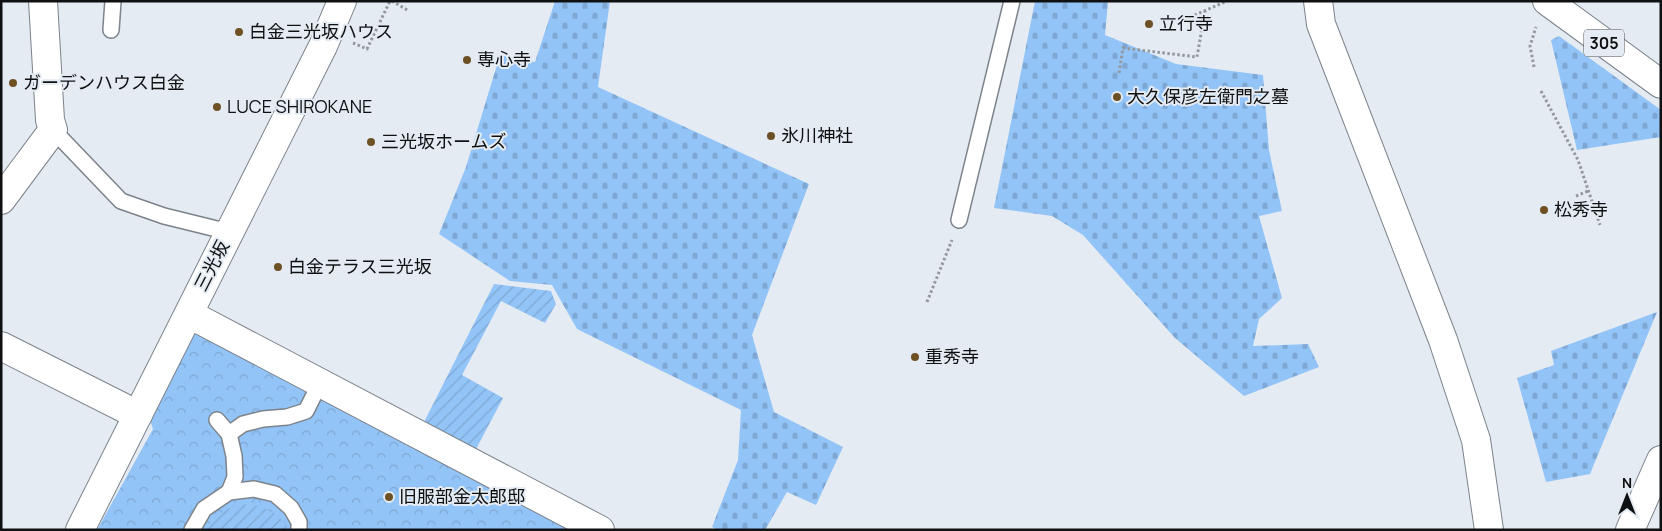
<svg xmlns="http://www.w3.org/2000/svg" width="1662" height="531" viewBox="0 0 1662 531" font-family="Manrope,'Noto Sans JP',sans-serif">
<defs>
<pattern id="forest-crowns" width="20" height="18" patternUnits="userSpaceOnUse" patternTransform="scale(1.25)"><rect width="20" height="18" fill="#93c4f7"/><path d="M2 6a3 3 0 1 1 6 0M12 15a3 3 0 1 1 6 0" fill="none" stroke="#7ea7d3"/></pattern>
<pattern id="cemetery-stones" width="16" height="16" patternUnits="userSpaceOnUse" patternTransform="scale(1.25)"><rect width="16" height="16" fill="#93c4f7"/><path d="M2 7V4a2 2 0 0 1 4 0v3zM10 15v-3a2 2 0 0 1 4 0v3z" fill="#7ea7d3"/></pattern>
<pattern id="garden-furrows" width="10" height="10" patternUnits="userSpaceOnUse" patternTransform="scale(1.25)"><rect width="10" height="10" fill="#93c4f7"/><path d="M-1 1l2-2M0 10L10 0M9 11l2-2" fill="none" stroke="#7ea7d3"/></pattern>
</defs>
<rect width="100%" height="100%" fill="#e4ebf3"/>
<polygon fill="url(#forest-crowns)" points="197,327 579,530 97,530 153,429 150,420"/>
<g fill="url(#cemetery-stones)">
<polygon points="555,1 610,1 598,87 809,184 752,335 774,412 843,447 816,505 787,492 765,530 718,530 712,527 738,460 741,410 577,329 552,285 510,281 439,234 466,167 500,55 535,62"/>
<polygon points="1035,1 1108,1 1105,35 1176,64 1263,75 1269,150 1282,211 1259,216 1282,298 1259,319 1253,346 1308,344 1319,367 1244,396 1175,338 1083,235 1052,216 994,208"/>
<polygon points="1559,36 1661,110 1661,137 1577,150 1551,40"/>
<polygon points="1657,312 1590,474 1546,482 1517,378 1554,365 1551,351"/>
</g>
<g fill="url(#garden-furrows)">
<polygon points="494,284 551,291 556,304 545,323 501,301 462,375 503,398 475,451 423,424"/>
<path d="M251,504c15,5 27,8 36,22l-1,4h-82l14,-15 17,-10z"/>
</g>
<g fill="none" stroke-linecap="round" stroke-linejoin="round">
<g stroke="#7d838a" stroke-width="18">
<g id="lane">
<polyline points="111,30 113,1"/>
<polyline points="53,130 121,201 164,216 229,232"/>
<polyline points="959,220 1012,1"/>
<polyline points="217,420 229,434 234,456 235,477 229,492"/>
<polyline points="229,434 243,424 263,419 287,417 306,411 320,383"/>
<polyline points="192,530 204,509 229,492 254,489 275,494 291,508 299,522 299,530"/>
</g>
</g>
<g stroke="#7d838a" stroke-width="30">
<g id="street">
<polyline points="1318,1 1321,24 1443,340 1476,440 1489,530"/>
<polyline points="1,200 53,130 50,120 43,1"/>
<polyline points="189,314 600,530"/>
<polyline points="1,346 138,415"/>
<polyline points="80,530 323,46 342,1"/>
</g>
</g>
<g stroke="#7d838a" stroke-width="30">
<polyline id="primary" points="1547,1 1661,84"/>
</g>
<g stroke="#7d838a" stroke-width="30">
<polyline id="highway" points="1630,530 1661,460"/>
</g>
<g stroke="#93989d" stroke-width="3" stroke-dasharray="2.5 2.5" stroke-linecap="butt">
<polyline points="392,1 409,11"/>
<polyline points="1190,17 1227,1"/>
<polyline points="353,43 367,49 390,1"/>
<polyline points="1534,67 1530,46 1536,27"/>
<polyline points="1119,73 1123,48 1197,57 1205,11"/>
<polyline points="1541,91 1578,160 1600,225"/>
<polyline points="1576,196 1588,191"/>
<polyline points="927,302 952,240"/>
</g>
<use href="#lane" stroke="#fff" stroke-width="15"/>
<use href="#street" stroke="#fff" stroke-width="28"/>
<use href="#primary" stroke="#fff" stroke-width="28"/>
<use href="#highway" stroke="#fff" stroke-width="28"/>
</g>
<g fill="#6d5124" stroke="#e4ebf3" stroke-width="2">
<circle cx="1149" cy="24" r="5"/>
<circle cx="239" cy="32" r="5"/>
<circle cx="467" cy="60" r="5"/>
<circle cx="13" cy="83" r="5"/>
<circle cx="1117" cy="97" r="5"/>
<circle cx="217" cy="107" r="5"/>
<circle cx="771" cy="136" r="5"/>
<circle cx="371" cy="142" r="5"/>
<circle cx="1544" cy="210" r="5"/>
<circle cx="278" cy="267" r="5"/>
<circle cx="915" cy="357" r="5"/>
<circle cx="389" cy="497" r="5"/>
</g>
<g text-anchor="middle" stroke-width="4" stroke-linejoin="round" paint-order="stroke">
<rect fill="#e4ebf3" stroke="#4e5256" stroke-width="1" x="1584" y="29.5" width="40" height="27" rx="4"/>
<g font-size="16" font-weight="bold" fill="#0e1012">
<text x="1604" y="49">305</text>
</g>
<g font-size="18" fill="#0e1012" stroke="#e4ebf3" text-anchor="start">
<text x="1159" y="30">立行寺</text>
<text x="249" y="38">白金三光坂ハウス</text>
<text x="477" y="66">専心寺</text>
<text x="23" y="89">ガーデンハウス白金</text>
<text x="1127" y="103">大久保彦左衛門之墓</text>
<text x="227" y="113">LUCE SHIROKANE</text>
<text x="781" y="142">氷川神社</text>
<text x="381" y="148">三光坂ホームズ</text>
<text x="1554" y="216">松秀寺</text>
<text x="288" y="273">白金テラス三光坂</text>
<text x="925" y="363">重秀寺</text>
<text x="399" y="503">旧服部金太郎邸</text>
</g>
<g font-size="18" fill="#0e1012" stroke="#e4ebf3">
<text transform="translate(212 266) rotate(-63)" y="6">三光坂</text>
</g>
</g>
<rect width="1662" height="531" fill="none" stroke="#0e1012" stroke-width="5"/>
<g transform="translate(1627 496)" stroke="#e4ebf3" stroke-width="4" paint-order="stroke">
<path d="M0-4L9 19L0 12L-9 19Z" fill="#0e1012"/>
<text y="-8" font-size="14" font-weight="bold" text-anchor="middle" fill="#0e1012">N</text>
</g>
</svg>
